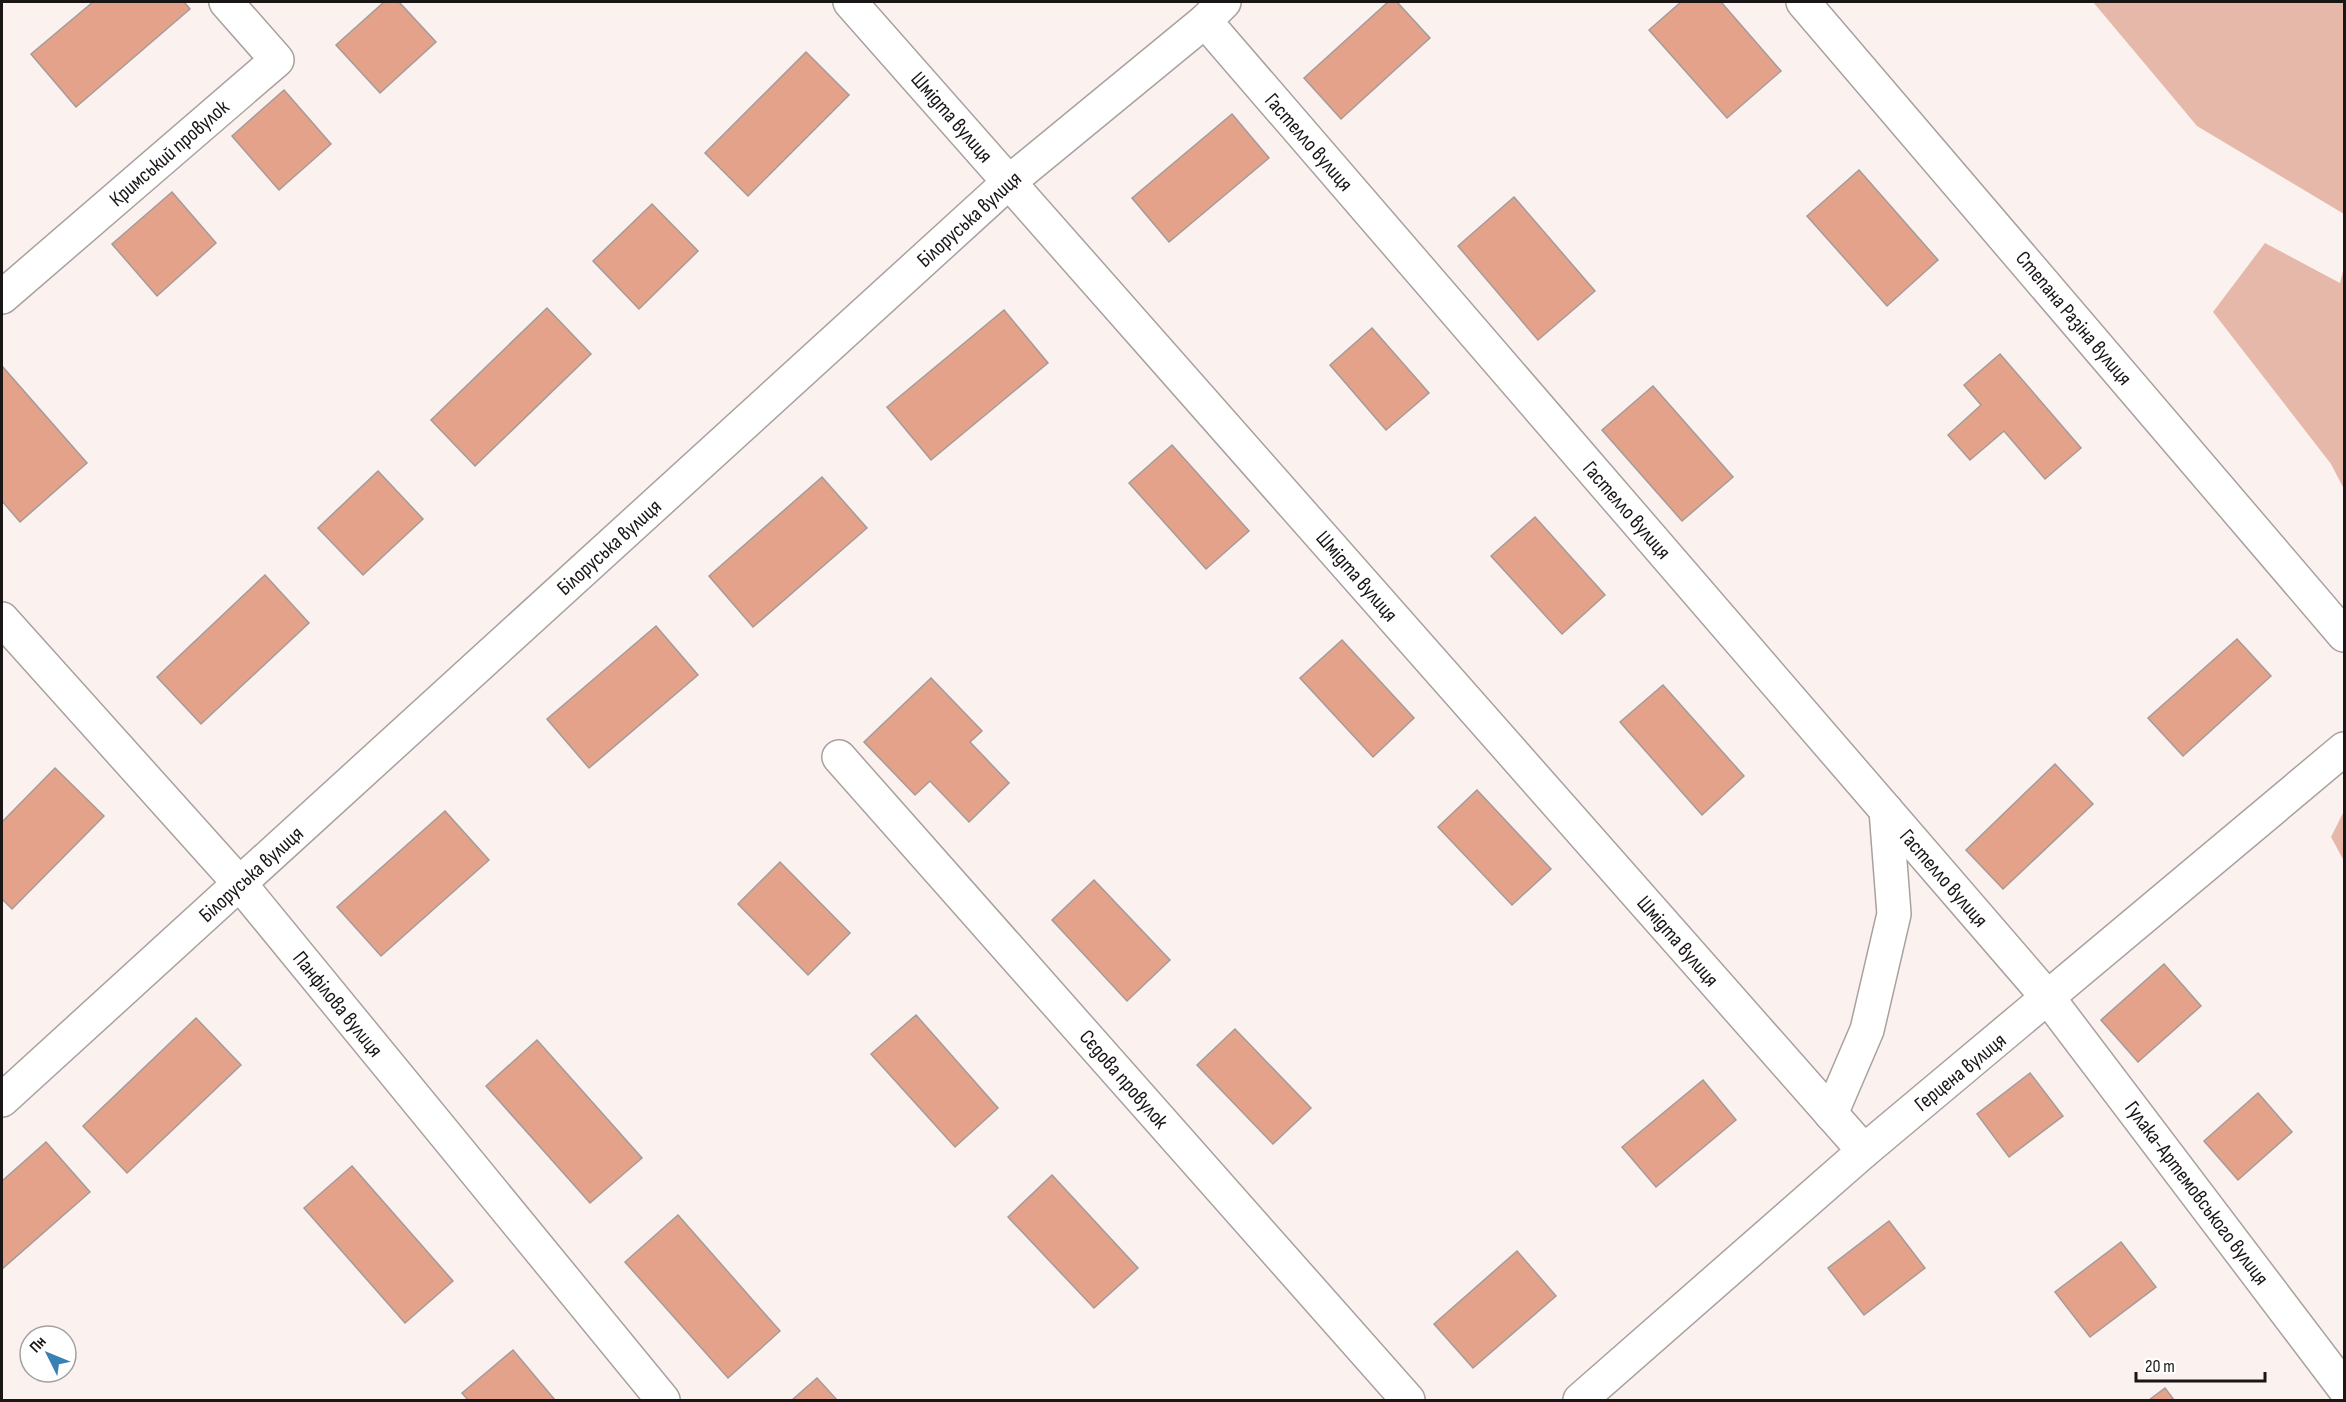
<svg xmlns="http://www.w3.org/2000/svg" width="2346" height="1402" viewBox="0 0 2346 1402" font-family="'Sofia Sans Condensed',sans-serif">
<rect width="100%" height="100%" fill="#fbf2ef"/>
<g fill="#e6b8a9">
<polygon points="2093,2 2344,2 2344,214 2197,126"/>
<polygon points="2265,243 2340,283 2344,267 2344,489 2331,464 2213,312"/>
<polygon points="2344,811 2344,861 2331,837"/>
</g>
<g fill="#e5a28b" stroke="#a49b99" stroke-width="1.5">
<polygon points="93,2 184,2 190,9 76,107 31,54"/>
<polygon points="384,2 399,2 436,42 380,93 336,45"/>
<polygon points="1388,2 1397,2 1430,38 1341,119 1304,78"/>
<polygon points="1681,2 1721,2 1781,71 1727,118 1649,30"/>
<polygon points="806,52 849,95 748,196 705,153"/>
<polygon points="284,90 331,144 279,190 232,136"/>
<polygon points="1232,114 1269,158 1169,242 1132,198"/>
<polygon points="1859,170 1938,260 1887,306 1807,216"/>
<polygon points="172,192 216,243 157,296 112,244"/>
<polygon points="1514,197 1595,291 1538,340 1458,246"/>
<polygon points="652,204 698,251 639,309 593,261"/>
<polygon points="547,308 591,354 475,466 431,420"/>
<polygon points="1004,310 1048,363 931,460 887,407"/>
<polygon points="1372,328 1429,393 1386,430 1330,365"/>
<polygon points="2000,354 2081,448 2045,479 2004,431 1970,460 1948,435 1981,405 1964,385"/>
<polygon points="2,366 87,463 20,522 2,501"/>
<polygon points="1653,386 1733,477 1682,521 1602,430"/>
<polygon points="1172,445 1249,531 1206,569 1129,483"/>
<polygon points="378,471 423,519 363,575 318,528"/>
<polygon points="822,477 867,528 753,627 709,576"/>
<polygon points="1535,517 1605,595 1562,634 1491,556"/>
<polygon points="265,575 309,623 201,724 157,677"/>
<polygon points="656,626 698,675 589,768 547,719"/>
<polygon points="2237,639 2271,676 2183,756 2148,718"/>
<polygon points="1342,640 1414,718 1373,757 1300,678"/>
<polygon points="931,678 982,731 970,742 1009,783 969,822 930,781 915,795 864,742"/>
<polygon points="1663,685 1744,776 1702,815 1620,722"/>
<polygon points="2055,764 2093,804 2003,889 1966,850"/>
<polygon points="55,768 104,816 12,909 2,899 2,822"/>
<polygon points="1477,790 1551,869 1512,905 1438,827"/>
<polygon points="445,811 489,860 381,956 337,907"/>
<polygon points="780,862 850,933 808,975 738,904"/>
<polygon points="1094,880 1170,960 1127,1001 1052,920"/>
<polygon points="2164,964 2201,1006 2138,1062 2101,1020"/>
<polygon points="916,1015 998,1108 955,1147 871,1054"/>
<polygon points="196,1018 241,1065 127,1173 83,1126"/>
<polygon points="1235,1029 1311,1108 1273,1144 1197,1065"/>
<polygon points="537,1040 642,1158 590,1203 486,1086"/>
<polygon points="2030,1073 2063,1116 2009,1157 1977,1114"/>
<polygon points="1703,1080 1736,1120 1656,1187 1622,1147"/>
<polygon points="2258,1093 2292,1132 2238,1180 2204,1141"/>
<polygon points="46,1142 90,1192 2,1269 2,1181"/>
<polygon points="352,1166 453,1281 405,1323 304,1208"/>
<polygon points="1052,1175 1138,1268 1094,1308 1008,1217"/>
<polygon points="678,1215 780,1331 728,1378 625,1262"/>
<polygon points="1889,1221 1925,1268 1864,1315 1828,1268"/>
<polygon points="2121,1242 2156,1287 2090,1337 2055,1292"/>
<polygon points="1517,1251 1556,1296 1473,1368 1434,1324"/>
<polygon points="513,1350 555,1400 468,1400 462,1393"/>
<polygon points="817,1378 837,1400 792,1400"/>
<polygon points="2165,1388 2174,1400 2149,1400"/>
</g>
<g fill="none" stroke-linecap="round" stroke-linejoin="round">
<g stroke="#a9a19e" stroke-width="36">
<g id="minor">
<polyline points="850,2 1864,1151"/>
<polyline points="1803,2 2344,635"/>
<polyline points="1205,21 2049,999 2344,1388"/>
<polyline points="2,297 277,60 226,2"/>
<polyline points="2,619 240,884 663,1400"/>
<polyline points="839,757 1408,1400"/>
<polyline points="2,1100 1009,182 1205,21 1224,2"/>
<polyline points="1831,1114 1867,1030 1894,914 1886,810"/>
<polyline points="1580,1400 1864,1151 2344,749"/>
</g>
</g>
<use href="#minor" stroke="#fff" stroke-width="33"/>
</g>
<g text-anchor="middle" stroke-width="4.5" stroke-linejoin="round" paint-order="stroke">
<g font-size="21" fill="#191615" stroke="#fff">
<text transform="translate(952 117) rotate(49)" y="7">Шмідта вулиця</text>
<text transform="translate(1309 142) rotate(49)" y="7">Гастелло вулиця</text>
<text transform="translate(169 153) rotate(-41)" y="7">Кримський провулок</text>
<text transform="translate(969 219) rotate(-42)" y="7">Білоруська вулиця</text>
<text transform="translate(2074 318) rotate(50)" y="7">Степана Разіна вулиця</text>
<text transform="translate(1627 510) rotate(49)" y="7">Гастелло вулиця</text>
<text transform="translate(609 547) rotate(-42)" y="7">Білоруська вулиця</text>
<text transform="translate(1357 576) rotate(49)" y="7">Шмідта вулиця</text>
<text transform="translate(251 874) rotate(-42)" y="7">Білоруська вулиця</text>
<text transform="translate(1944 878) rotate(49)" y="7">Гастелло вулиця</text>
<text transform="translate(1678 941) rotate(49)" y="7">Шмідта вулиця</text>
<text transform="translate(338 1004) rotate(51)" y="7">Панфілова вулиця</text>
<text transform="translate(1960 1072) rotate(-39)" y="7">Герцена вулиця</text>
<text transform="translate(1124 1079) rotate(49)" y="7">Сєдова провулок</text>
<text transform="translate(2197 1193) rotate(53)" y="7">Гулака-Артемовського вулиця</text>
</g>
</g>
<rect width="2346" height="1402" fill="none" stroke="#191615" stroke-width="6"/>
<g transform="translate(48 1354) rotate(313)"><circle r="28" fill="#ffffff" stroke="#a3a2a1" stroke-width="1.5"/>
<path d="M0-4.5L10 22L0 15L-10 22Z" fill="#3980b4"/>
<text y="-9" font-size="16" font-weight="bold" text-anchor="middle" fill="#191615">Пн</text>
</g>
<path d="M2136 1372v9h129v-9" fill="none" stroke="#191615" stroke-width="3"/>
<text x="2145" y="1372" font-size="18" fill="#191615" stroke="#ffffff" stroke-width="4.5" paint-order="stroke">20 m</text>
</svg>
